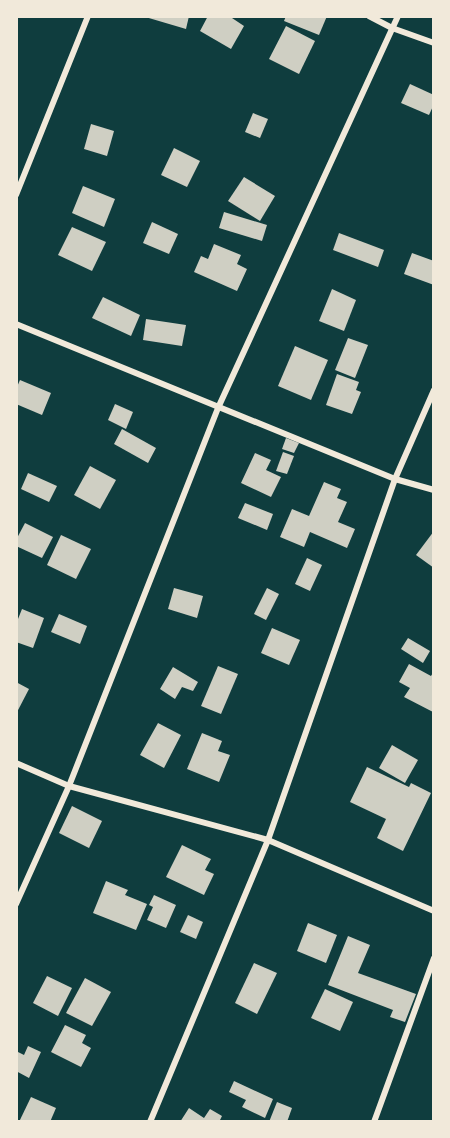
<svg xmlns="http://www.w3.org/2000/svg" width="450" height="1138" viewBox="0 0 450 1138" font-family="Raleway,sans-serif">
<rect width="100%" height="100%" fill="#0f3d3e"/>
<g fill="#cfcfc3">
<polygon points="142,16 189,16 186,29"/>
<polygon points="208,16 229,16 244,26 231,49 200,31"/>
<polygon points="286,16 327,16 319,35 284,21"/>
<polygon points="286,26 315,41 299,74 269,59"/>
<polygon points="410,84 434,95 434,104 429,115 401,103"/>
<polygon points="253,113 268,119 260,138 245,132"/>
<polygon points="91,124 114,131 107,156 84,149"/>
<polygon points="174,148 200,161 187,187 161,175"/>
<polygon points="244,177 275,196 260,221 228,201"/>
<polygon points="83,186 115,199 104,227 72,213"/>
<polygon points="224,212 267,225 262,241 219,228"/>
<polygon points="152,222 178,234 169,254 143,243"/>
<polygon points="72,227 106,242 92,271 58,255"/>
<polygon points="339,233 384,250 378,267 333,250"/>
<polygon points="214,244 241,255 237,264 247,269 237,291 194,272 201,256 208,259"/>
<polygon points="412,253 434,261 434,285 404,274"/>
<polygon points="332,289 356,300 344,331 319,321"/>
<polygon points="103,297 140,315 131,336 92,318"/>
<polygon points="146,319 186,325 182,346 143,340"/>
<polygon points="348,338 368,345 355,378 335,370"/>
<polygon points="295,346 328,360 311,400 278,386"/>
<polygon points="337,374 359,382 356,390 361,392 352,414 326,405"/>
<polygon points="20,380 51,393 42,415 16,404 16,389"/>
<polygon points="115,404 133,412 126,429 108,420"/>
<polygon points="122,429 156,448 148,463 114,444"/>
<polygon points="286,438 299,443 294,453 282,449"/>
<polygon points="283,452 294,456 287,474 276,471"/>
<polygon points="255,453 271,460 266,470 281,477 271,497 241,483"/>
<polygon points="90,466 116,480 100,509 74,495"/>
<polygon points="28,473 57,486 49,502 21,489"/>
<polygon points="324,482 341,489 337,498 347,502 338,522 355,529 347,548 310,532 304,547 280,537 292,509 309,516"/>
<polygon points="245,503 273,514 267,530 238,518"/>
<polygon points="25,523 53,537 42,558 16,546 16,540"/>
<polygon points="434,531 434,568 416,555"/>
<polygon points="61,535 91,549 76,579 47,565"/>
<polygon points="307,558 322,565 310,591 295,584"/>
<polygon points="174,588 203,596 197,618 168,609"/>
<polygon points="267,588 279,594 266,620 254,614"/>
<polygon points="22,609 44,618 33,648 16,642 16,624"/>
<polygon points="59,614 87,626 80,644 51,632"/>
<polygon points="272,628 300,640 289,665 261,653"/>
<polygon points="408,638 430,651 423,663 401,649"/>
<polygon points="409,664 431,676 434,671 433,712 404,697 410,688 399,682"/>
<polygon points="218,666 238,674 221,714 201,706"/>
<polygon points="173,667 198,682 193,691 182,687 175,699 160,689"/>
<polygon points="16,682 29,689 16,714"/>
<polygon points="158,723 181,735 164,768 140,755"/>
<polygon points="202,733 222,741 218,751 230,755 219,782 187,769"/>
<polygon points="392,745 418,760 405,783 379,768"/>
<polygon points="367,767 409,787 411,783 431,793 403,851 377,838 386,819 350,802"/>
<polygon points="72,806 102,821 89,848 59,833"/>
<polygon points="182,845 211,859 205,870 214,874 204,895 166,877"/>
<polygon points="106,881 128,890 125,895 147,904 136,930 93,913"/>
<polygon points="154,895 176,905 166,928 147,920 153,907 149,905"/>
<polygon points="188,915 203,922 196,939 180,932"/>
<polygon points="308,923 337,935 326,963 297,951"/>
<polygon points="348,936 370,945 358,973 416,994 405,1022 390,1017 393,1010 328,985"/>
<polygon points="254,963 277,973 257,1014 235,1003"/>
<polygon points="47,976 72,988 58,1016 33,1003"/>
<polygon points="85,978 111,992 92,1026 66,1013"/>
<polygon points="325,989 353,1002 340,1031 311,1018"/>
<polygon points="65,1025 86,1035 82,1043 91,1048 81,1067 51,1052"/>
<polygon points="28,1046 41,1052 29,1078 16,1071 16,1051 24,1055"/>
<polygon points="234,1081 273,1099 265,1118 242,1107 246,1100 229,1092"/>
<polygon points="31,1097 56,1108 50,1122 19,1122"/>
<polygon points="277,1102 292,1108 287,1122 269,1122"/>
<polygon points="189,1108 204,1118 210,1109 222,1116 219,1122 180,1122"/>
</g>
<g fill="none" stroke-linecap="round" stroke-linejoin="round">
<g stroke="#f1e9da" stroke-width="6">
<polyline points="369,16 392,28 434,43"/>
<polyline points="16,195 88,16"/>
<polyline points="16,324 395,479 434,490"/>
<polyline points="16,763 69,786 268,840 434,911"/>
<polyline points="16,904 69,786 218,408 398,16"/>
<polyline points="150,1122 268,840 395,479 434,390"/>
<polyline points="374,1122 434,958"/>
</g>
</g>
<rect width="450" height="1138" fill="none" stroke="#f1e9da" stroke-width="36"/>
</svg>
